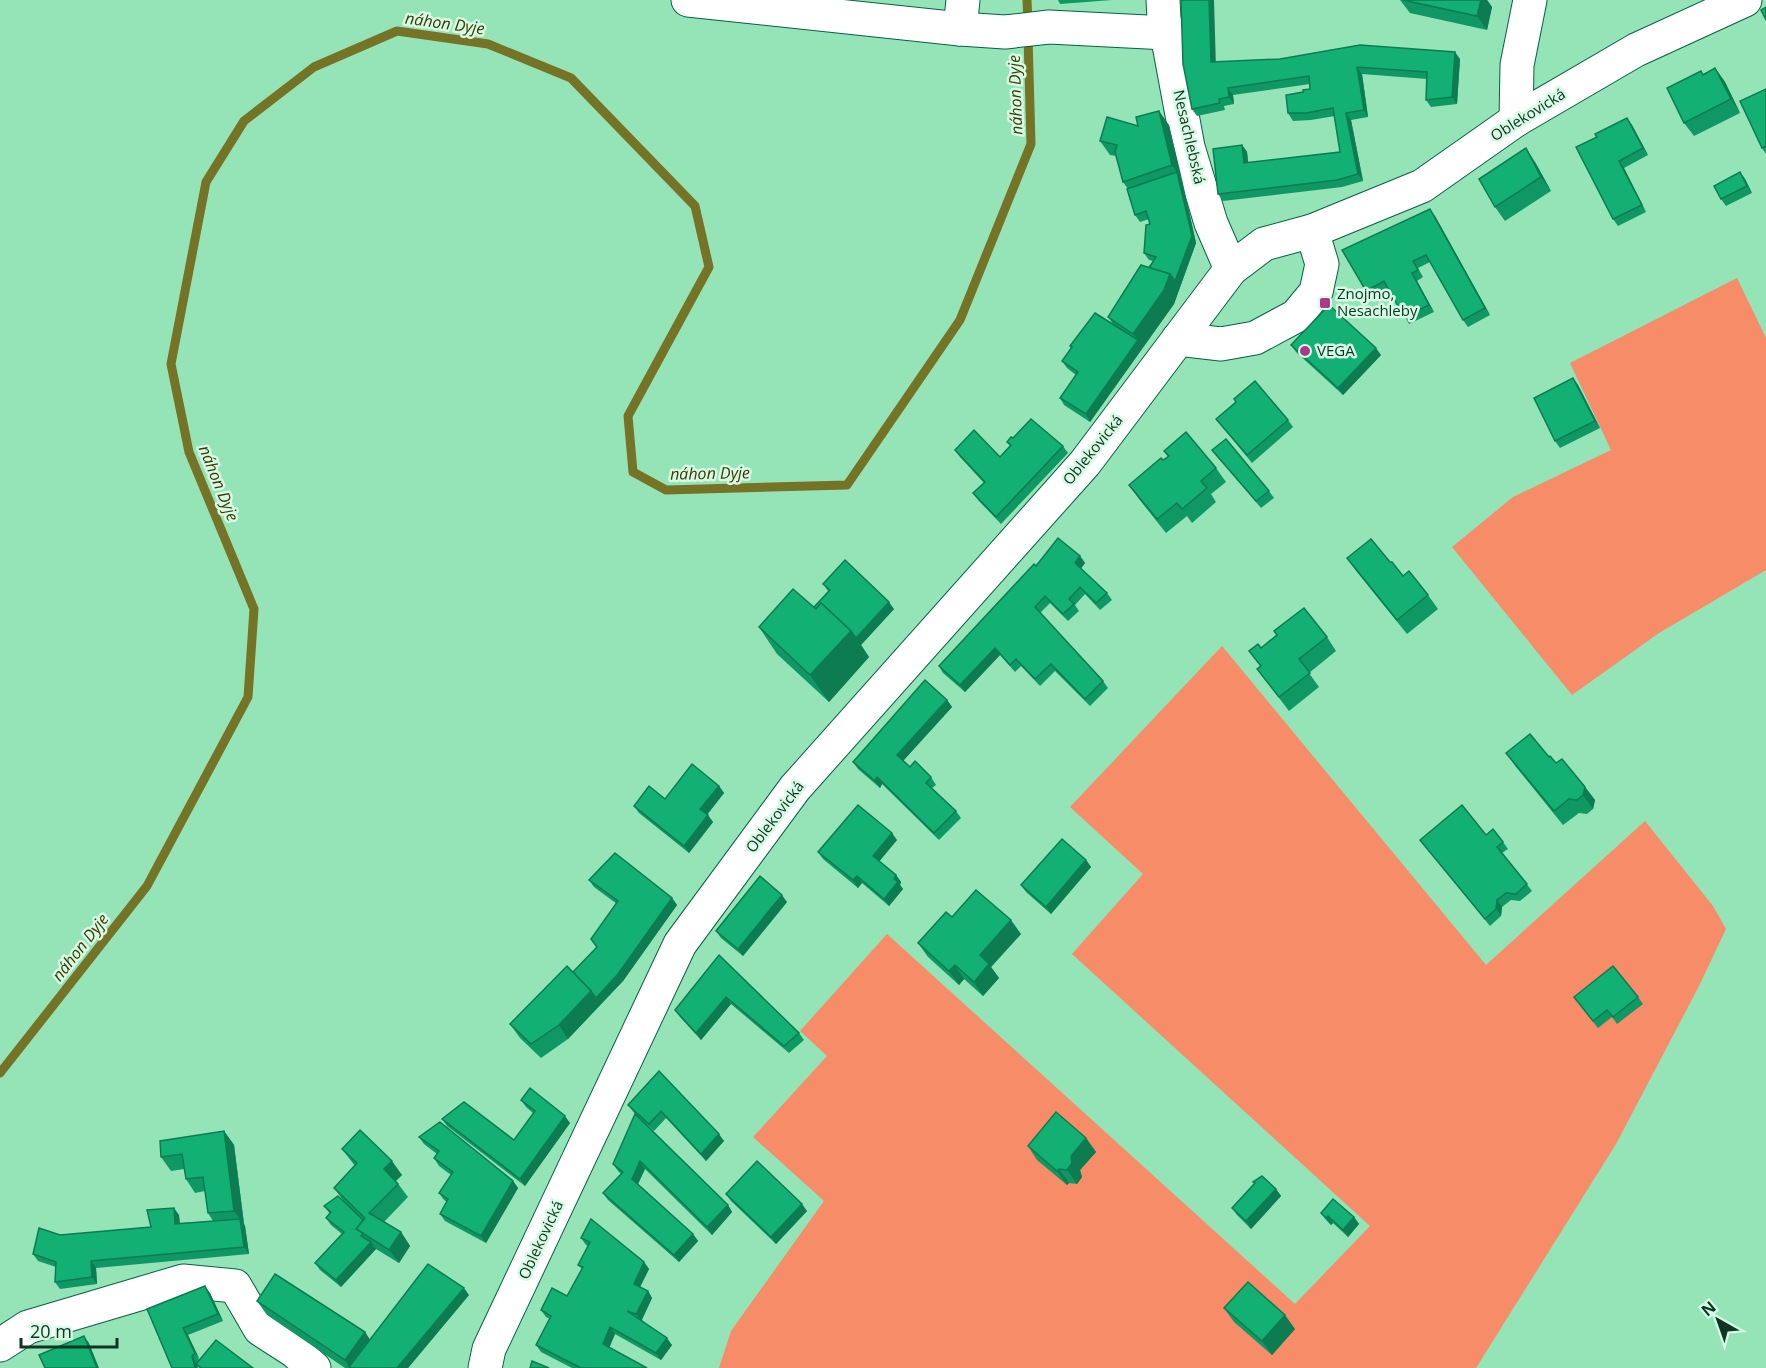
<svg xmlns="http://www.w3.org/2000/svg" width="1766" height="1368" viewBox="0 0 1766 1368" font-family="'Open Sans',sans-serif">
<rect width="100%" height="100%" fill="#94e4b8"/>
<g fill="#f68c68">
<polygon points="1737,278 1766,338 1766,570 1659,633 1572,695 1452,547 1513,497 1611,450 1570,363"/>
<polygon points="1222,646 1486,965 1645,821 1713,906 1726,929 1698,988 1616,1144 1476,1368 719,1368 731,1331 824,1201 753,1137 827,1056 800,1031 887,934 1295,1304 1370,1226 1072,954 1143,874 1070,807"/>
</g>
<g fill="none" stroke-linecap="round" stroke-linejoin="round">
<g stroke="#757326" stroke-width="9">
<polyline points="1027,0 1028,22"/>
<polyline points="0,1073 147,886 248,697 254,609 189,452 171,364 206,182 244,121 314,67 397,31 488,44 571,78 695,206 709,267 628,416 633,472 666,490 847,485 960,320 1031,144 1028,36"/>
</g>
<g stroke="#03633f" stroke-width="35">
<g id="minor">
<polyline points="688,0 960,29 1005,32 1049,27 1167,33"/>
<polyline points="1163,0 1164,18 1188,147 1211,223 1231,269"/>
<polyline points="960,29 963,0"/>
<polyline points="1516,120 1517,65 1530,0"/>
<polyline points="1178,339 1221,344 1255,338 1296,316 1316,292 1322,264 1312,231"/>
<polyline points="0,1345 28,1327 183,1281 235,1286 260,1329 294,1351 314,1368"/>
<polyline points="485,1368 489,1349 680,944 795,788 1085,463 1231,269 1264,244 1312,231 1422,186 1516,120 1636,50 1745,0"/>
</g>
</g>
<use href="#minor" stroke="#fff" stroke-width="33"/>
</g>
<g fill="#0f9863">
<polygon points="1058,0 1112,0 1060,4"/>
<polygon points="1400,0 1487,0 1492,7 1487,30 1410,13"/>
<polygon points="1460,59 1457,104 1431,107 1426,100 1427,79 1362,74 1368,117 1351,120 1363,181 1342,187 1223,201 1218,194 1242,145 1247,152 1248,163 1340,152 1335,116 1311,120 1293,121 1288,113 1303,92 1310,89 1310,84 1233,95 1234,104 1224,106 1225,110 1197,116 1192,109 1216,62"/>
<polygon points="1715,68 1725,82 1740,113 1694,136 1684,123 1701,71 1703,74"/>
<polygon points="1766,89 1766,154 1762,148"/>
<polygon points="1627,118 1632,125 1648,155 1624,168 1646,212 1618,226 1613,219 1597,137"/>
<polygon points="1169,125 1196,243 1174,304 1090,422 1064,405 1060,398 1076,375 1067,368 1062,361 1071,348 1070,346 1113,324 1108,317 1153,261 1149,260 1144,253 1150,224 1149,219 1140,222 1135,215 1128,189 1123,182 1116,156 1110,155 1100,141 1138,126"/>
<polygon points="1535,162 1551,191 1505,221 1495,207"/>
<polygon points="1740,172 1745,179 1752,193 1726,206 1721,199"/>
<polygon points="1435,216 1490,315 1468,327 1463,320 1430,262 1418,268 1423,277 1417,281 1434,312 1409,324 1389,288 1371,298 1366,291"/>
<polygon points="1291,345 1381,355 1343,395 1296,352"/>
<polygon points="1573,378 1578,385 1600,428 1560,448 1555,441"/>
<polygon points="1236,402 1288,420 1293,427 1252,463 1216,419"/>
<polygon points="1013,438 1063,446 1068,453 1001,524 978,500 973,493 984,483 960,457 955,450 1000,457 1010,446 1007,442"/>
<polygon points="1212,450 1269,491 1274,498 1261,508"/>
<polygon points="1164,451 1216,468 1226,482 1211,494 1216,502 1192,523 1187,516 1166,533 1139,499 1129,485 1168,457"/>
<polygon points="1080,556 1085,563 1081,568 1107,593 1112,600 1100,610 1085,594 1075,605 1079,611 1068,621 1050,603 1040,613 1103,681 1108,688 1090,706 1055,671 1040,686 1021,666 1015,672 1000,655 965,692 943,673 939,666 1036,566"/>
<polygon points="1347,558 1403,576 1428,595 1438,609 1407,634 1357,572"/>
<polygon points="823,584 894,609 861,645 869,657 829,702 777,654 759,627 814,607 828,591"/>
<polygon points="1327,637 1336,651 1309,673 1319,687 1289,711 1257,669 1260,666 1249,651"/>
<polygon points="947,700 952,707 903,761 910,767 931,777 936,785 932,788 956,811 961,818 939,840 882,784 880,788 858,769 853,762"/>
<polygon points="1506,753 1549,757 1585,787 1595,800 1593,809 1587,814 1579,813 1563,825 1516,767"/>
<polygon points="719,786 724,793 707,815 713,822 689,853 639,813 634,806"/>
<polygon points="1486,835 1503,842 1508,849 1502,853 1532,891 1520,901 1511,900 1502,907 1501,916 1490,926 1420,840"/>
<polygon points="897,840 879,861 896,875 901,882 900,885 903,889 889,906 862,883 858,888 823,859 818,852"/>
<polygon points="1086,860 1091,867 1051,914 1026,892 1021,885"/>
<polygon points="589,880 672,898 677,905 623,981 568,1039 541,1058 520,1038 510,1024 573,972 597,947 617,904 594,887"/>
<polygon points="787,902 743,956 721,938 716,931"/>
<polygon points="952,917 1021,934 991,967 999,978 983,996 964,979 959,985 928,957 918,943"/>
<polygon points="719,955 799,1033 804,1040 789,1053 731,1004 701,1040 680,1017 675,1010"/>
<polygon points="1574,997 1638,997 1643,1004 1617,1024 1612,1017 1598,1028"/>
<polygon points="659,1071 724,1141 706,1161 666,1118 654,1131 644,1122 728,1205 732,1212 712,1235 645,1169 638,1184 693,1234 698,1241 679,1262 608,1200 603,1193 621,1174 618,1171 613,1164 635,1114 628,1105"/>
<polygon points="521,1100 570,1123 525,1186 447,1126 442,1119 514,1140 533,1113 526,1107"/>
<polygon points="224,1131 234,1145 244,1224 245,1226 249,1254 96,1268 97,1284 60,1289 55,1282 56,1267 38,1261 33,1254 60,1235 151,1227 179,1215 180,1223 213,1221 208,1213 205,1191 195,1193 186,1179 184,1169 171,1171 161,1157"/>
<polygon points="419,1137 513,1181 518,1188 486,1243 445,1221 440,1214 447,1202 444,1200 439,1193 451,1175 439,1166 434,1158 437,1154 424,1144"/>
<polygon points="1086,1138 1096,1152 1080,1170 1082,1177 1077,1184 1069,1183 1067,1185 1037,1160 1028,1146"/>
<polygon points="342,1149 402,1175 396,1181 408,1197 384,1222 401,1232 410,1246 399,1263 376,1249 341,1287 320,1270 315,1263 342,1234 331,1225 326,1218 330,1214 324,1206 343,1200 334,1188 355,1166"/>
<polygon points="1276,1189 1281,1196 1251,1229 1237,1215 1232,1208"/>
<polygon points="726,1194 807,1211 776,1244 731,1201"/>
<polygon points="1321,1213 1354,1217 1359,1224 1348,1237 1333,1223 1331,1225 1326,1220"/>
<polygon points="581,1238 644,1262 649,1269 640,1287 648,1291 652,1298 642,1320 672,1345 661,1360 615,1334 609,1347 647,1368 572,1368 541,1352 536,1345 550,1319 546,1317 541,1310 567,1296 582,1269 578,1265 588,1246 586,1245"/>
<polygon points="210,1293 223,1321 188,1335 199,1360 253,1368 199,1368 197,1365 198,1368 147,1309"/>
<polygon points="469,1295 408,1368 345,1368 267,1315 257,1301 365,1332 370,1340"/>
<polygon points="1224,1308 1295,1329 1272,1355 1234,1322"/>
</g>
<g fill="#0d7c50">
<polygon points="1209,0 1214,0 1216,69 1211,62"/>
<polygon points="1481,0 1487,0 1492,7 1487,30 1477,16"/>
<polygon points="1455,52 1460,59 1457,104 1452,97"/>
<polygon points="1357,67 1362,74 1368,117 1364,110"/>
<polygon points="1715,68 1725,82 1740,113 1731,99"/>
<polygon points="1228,88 1233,95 1234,104 1229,97"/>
<polygon points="1159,111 1169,125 1182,179 1172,165"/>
<polygon points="1346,113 1351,120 1363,181 1358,174"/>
<polygon points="1627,118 1632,125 1648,155 1643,148"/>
<polygon points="1242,145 1247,152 1249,170 1244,163"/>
<polygon points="1526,148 1535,162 1551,191 1541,177"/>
<polygon points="1619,161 1624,168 1646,212 1642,205"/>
<polygon points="1177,172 1182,179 1196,243 1174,304 1090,422 1086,414 1138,340 1133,334 1164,290"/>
<polygon points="1740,172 1745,179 1752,193 1747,186"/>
<polygon points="1430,209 1435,216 1490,315 1485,308"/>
<polygon points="1412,273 1417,281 1434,312 1429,305"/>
<polygon points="1376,348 1381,355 1343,395 1338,388"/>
<polygon points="1573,378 1578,385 1600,428 1595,421"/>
<polygon points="1080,556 1085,563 1080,570 1075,563"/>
<polygon points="889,602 894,609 861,645 869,657 829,702 810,675 851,631"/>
<polygon points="995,648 1000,655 965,692 960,685"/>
<polygon points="947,700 952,707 902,762 897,755"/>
<polygon points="877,777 882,784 880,788 875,781"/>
<polygon points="719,786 724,793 705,817 700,809"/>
<polygon points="1585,787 1595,800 1593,809 1583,795"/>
<polygon points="708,815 713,822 689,853 684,846"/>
<polygon points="892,833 897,840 878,863 873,856"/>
<polygon points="1086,860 1091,867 1051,914 1046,907"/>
<polygon points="896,875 901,882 900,885 903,889 889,906 884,899"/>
<polygon points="857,876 862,883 858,888 853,880"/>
<polygon points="782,895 787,902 743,956 738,949"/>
<polygon points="672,898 677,905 623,981 568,1039 559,1025"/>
<polygon points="1497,900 1502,907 1501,916 1496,909"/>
<polygon points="1011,920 1021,934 991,967 999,978 983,996 974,982 980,955"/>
<polygon points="955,965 964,979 959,985 949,971"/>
<polygon points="726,997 731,1004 701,1040 696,1033"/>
<polygon points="565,1116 570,1123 525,1186 520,1179"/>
<polygon points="224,1131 234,1145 244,1224 245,1226 249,1254 244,1247 241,1220 234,1211"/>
<polygon points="719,1134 724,1141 706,1161 701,1154"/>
<polygon points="1086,1138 1096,1152 1080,1170 1082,1177 1077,1184 1067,1170 1071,1156"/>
<polygon points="392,1161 402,1175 393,1183 384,1169"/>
<polygon points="640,1161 645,1169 637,1186 632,1179"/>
<polygon points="1059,1169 1069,1183 1067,1185 1057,1171"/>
<polygon points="513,1181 518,1188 486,1243 481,1236"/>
<polygon points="1276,1189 1281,1196 1251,1229 1246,1221"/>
<polygon points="802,1204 807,1211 776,1244 771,1237"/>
<polygon points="728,1205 732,1212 712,1235 707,1227"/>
<polygon points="174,1208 179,1215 180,1231 175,1224"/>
<polygon points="1328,1216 1333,1223 1331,1225 1326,1218"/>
<polygon points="1354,1217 1359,1224 1348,1237 1343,1230"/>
<polygon points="401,1232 410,1246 399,1263 389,1250"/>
<polygon points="693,1234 698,1241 679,1262 674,1255"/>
<polygon points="371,1242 376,1249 341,1287 336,1280"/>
<polygon points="91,1261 96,1268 97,1284 92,1277"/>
<polygon points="644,1262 649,1269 638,1291 634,1284"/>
<polygon points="205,1286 210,1293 223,1321 218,1314"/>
<polygon points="464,1288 469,1295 408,1368 397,1368"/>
<polygon points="648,1291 652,1298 641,1321 636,1314"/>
<polygon points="1285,1315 1295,1329 1272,1355 1262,1341"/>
<polygon points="610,1327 615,1334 608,1351 603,1344"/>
<polygon points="183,1328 188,1335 200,1360 195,1353"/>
<polygon points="365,1332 374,1346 349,1367 345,1360"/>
<polygon points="84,1336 89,1343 99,1368 97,1368"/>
<polygon points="667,1338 672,1345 661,1360 656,1353"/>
<polygon points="192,1356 196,1363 198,1368 195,1368"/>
</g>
<g fill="#12b173" stroke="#0d7c50" stroke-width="1.5">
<polygon points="1181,0 1209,0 1211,62 1280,59 1360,45 1455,52 1452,97 1426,100 1427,72 1357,67 1364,110 1346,113 1358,174 1337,180 1218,194 1213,149 1242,145 1244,163 1340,152 1333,108 1306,113 1288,113 1286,95 1303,92 1303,90 1310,89 1309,76 1228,88 1229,97 1219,99 1220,103 1192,109 1183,64"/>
<polygon points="1403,0 1481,0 1477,16"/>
<polygon points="1766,7 1766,20 1761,10"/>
<polygon points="1715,68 1731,99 1684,123 1667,88 1701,71 1703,75"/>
<polygon points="1766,89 1766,146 1762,148 1740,101"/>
<polygon points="1159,111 1172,165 1123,182 1115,152 1117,145 1100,141 1107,117 1138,126 1136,117"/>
<polygon points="1627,118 1643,148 1619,161 1642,205 1613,219 1576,147 1597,137 1595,134"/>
<polygon points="1526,148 1541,177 1495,207 1479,179"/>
<polygon points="1177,172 1192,236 1175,281 1170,274 1149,268 1156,257 1144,253 1146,225 1150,224 1146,211 1135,215 1127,189"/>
<polygon points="1740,172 1747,186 1721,199 1714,186"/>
<polygon points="1430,209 1485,308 1463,320 1426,255 1413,261 1418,270 1412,273 1429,305 1404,317 1384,281 1366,291 1342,250"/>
<polygon points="1141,265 1170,274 1164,290 1133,334 1108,317"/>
<polygon points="1329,305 1376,348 1338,388 1291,345"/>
<polygon points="1095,313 1138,340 1086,414 1060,398 1078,372 1062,361 1072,347 1070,346"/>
<polygon points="1573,378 1595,421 1555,441 1534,398"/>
<polygon points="1255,381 1288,420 1247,455 1216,419 1236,402 1234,399"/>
<polygon points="1031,419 1063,446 996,517 973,493 985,482 955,450 974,430 1000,457 1011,445 1007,442 1011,437 1013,438"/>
<polygon points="1186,432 1216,468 1201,481 1207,488 1182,509 1177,503 1157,519 1129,485 1161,458 1163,460 1169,456 1164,451"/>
<polygon points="1226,439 1269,491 1256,501 1212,450"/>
<polygon points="1058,538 1080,556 1075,563 1107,593 1096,603 1080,587 1069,599 1074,604 1063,614 1045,596 1035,607 1103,681 1085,699 1051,664 1035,679 1016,659 1010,665 995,648 960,685 939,666 1034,564 1036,566"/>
<polygon points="1371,539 1390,562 1392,562 1403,576 1409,571 1428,595 1397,620 1347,558"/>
<polygon points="845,560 889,602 856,638 851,631 821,603 816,609 814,607 830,590 823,584"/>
<polygon points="793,589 816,609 821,603 851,631 810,675 759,627"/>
<polygon points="1304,608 1327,637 1299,659 1310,673 1279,697 1257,669 1261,666 1249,651 1258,644 1261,648 1277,635 1274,631"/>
<polygon points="925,680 947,700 897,755 910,767 915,761 931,777 926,783 956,811 934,833 877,777 875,781 853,762"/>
<polygon points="1530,734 1549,757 1550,756 1556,763 1562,759 1585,787 1583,795 1577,800 1569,799 1554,811 1506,753"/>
<polygon points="692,764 719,786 700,809 708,815 684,846 634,806 649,786 665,799"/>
<polygon points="858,805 892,833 873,856 896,875 894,879 898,882 884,899 857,876 853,880 818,852"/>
<polygon points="1462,805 1486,835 1493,829 1503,842 1497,847 1527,884 1516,894 1506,893 1497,900 1496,909 1485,919 1420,840"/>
<polygon points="1062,839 1086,860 1046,907 1021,885"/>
<polygon points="615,853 672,898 618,974 596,998 591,991 573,972 597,947 591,939 618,901 589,880"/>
<polygon points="760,876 782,895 738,949 716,931"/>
<polygon points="976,890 1011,920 980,955 989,964 974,982 955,965 949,971 918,943 946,912 952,917"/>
<polygon points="719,955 799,1033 784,1046 726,997 696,1033 675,1010"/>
<polygon points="567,966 591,991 559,1025 531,1044 510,1024"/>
<polygon points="1613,966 1638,997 1613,1017 1607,1010 1593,1021 1574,997"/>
<polygon points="659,1071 719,1134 701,1154 661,1111 649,1124 628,1105"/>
<polygon points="530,1088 565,1116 520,1179 442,1119 464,1102 514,1140 535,1111 521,1100"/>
<polygon points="1056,1112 1086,1138 1071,1156 1072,1163 1067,1170 1059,1169 1057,1171 1028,1146"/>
<polygon points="635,1114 728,1205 707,1227 640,1161 632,1179 693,1234 674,1255 603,1193 623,1172 613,1164"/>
<polygon points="440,1122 513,1181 481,1236 440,1214 448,1199 439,1193 453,1172 434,1158 439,1151 419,1137"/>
<polygon points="360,1130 392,1161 384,1169 398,1184 369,1213 401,1232 389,1250 356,1229 365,1218 334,1188 357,1163 342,1149"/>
<polygon points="224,1131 234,1211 208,1213 203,1177 186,1179 182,1154 161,1157 160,1141"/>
<polygon points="757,1161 802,1204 771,1237 726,1194"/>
<polygon points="1262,1176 1276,1189 1246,1221 1232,1208 1255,1183 1253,1182"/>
<polygon points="338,1196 363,1220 356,1229 363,1233 361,1236 371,1242 336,1280 315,1263 344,1232 326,1218 331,1212 324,1206"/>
<polygon points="1333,1199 1354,1217 1343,1230 1328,1216 1326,1218 1321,1213"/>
<polygon points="174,1208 175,1224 240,1219 244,1247 91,1261 92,1277 55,1282 56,1262 33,1254 39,1228 60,1235 151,1227 147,1210"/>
<polygon points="591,1219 644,1262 634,1284 648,1291 636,1314 627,1311 667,1338 656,1353 610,1327 603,1344 647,1368 581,1368 536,1345 551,1316 541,1310 552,1288 567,1296 583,1267 578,1265 590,1242 581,1238"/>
<polygon points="428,1264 464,1288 397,1368 351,1368 349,1367"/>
<polygon points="275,1274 365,1332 345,1360 257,1301"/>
<polygon points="1248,1282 1285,1315 1262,1341 1224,1308"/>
<polygon points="205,1286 218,1314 183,1328 195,1353 192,1356 195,1368 172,1368 147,1309"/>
<polygon points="84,1336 97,1368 45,1368 39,1355"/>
<polygon points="216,1340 253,1368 202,1368 196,1364"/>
<polygon points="532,1361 549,1368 530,1368"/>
</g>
<g fill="#ad378f" stroke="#d5fbe4" stroke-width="2">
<rect x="1319" y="297" width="12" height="12" rx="3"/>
<circle cx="1305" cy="351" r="6"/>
</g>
<g text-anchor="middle" stroke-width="5" stroke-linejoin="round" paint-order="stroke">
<g font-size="15" fill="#132" stroke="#d5fbe4">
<text transform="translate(1528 115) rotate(-32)" y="5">Oblekovická</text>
<text transform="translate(1189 137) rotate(77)" y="5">Nesachlebská</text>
<text transform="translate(1093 450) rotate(-51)" y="5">Oblekovická</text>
<text transform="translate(775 817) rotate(-53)" y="5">Oblekovická</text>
<text transform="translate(541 1240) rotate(-65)" y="5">Oblekovická</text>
</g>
<g font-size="15" fill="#132" stroke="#d5fbe4" text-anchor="start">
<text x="1337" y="299">Znojmo,<tspan x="1337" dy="17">Nesachleby</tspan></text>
<text x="1317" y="356">VEGA</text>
</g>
<g font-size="16" font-style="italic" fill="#403700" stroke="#d5fbe4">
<text transform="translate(445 23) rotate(8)" y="6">náhon Dyje</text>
<text transform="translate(1015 95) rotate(-92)" y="6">náhon Dyje</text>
<text transform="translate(710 473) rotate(-1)" y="6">náhon Dyje</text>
<text transform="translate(219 483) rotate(68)" y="6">náhon Dyje</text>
<text transform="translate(80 947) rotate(-52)" y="6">náhon Dyje</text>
</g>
</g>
<g transform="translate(1718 1320) rotate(320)" stroke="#d5fbe4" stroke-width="4.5" paint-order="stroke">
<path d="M0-4.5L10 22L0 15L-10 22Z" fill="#113322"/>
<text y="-9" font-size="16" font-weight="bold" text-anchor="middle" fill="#113322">N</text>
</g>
<path d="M21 1338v9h96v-9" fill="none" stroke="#113322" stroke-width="3"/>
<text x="30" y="1338" font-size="18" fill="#113322" stroke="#d5fbe4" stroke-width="4.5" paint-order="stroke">20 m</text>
</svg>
